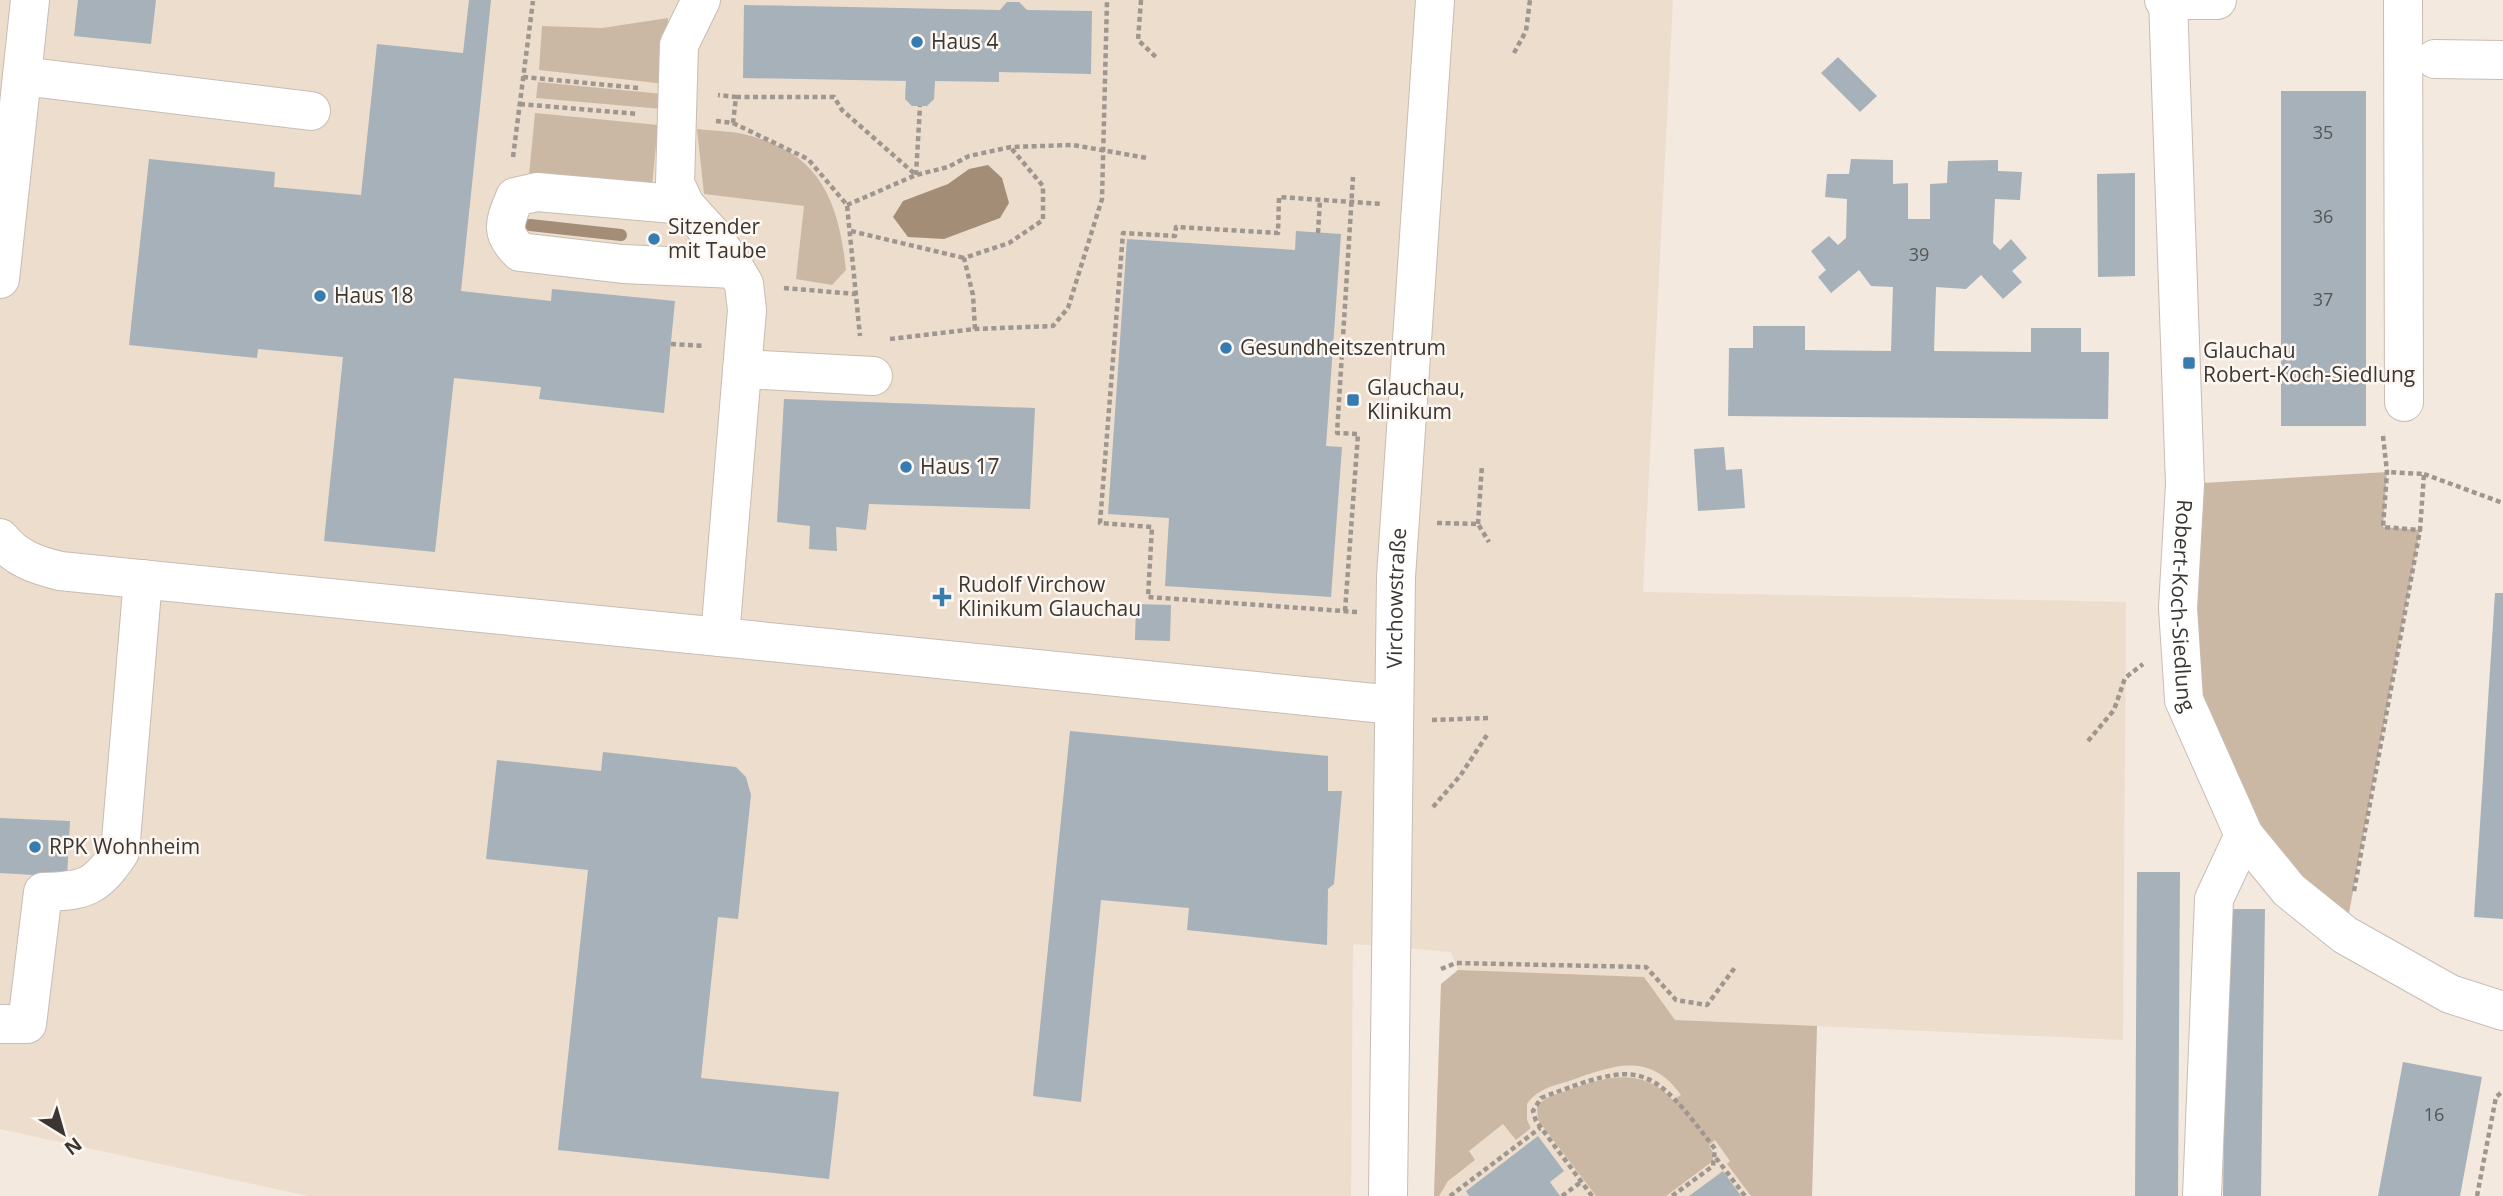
<svg xmlns="http://www.w3.org/2000/svg" width="2503" height="1196" viewBox="0 0 2503 1196" font-family="'Open Sans',sans-serif">
<rect width="100%" height="100%" fill="#f4e9de"/>
<polygon fill="#edddcc" points="0,0 1673,0 1643,592 2126,602 2123,1040 1817,1026 1812,1196 1434,1196 1441,984 1458,970 1451,952 1353,944 1351,1196 308,1196 0,1129"/>
<g fill="#cbb8a4">
<polygon points="668,18 666,84 539,70 542,26 602,28"/>
<polygon points="538,82 663,94 662,109 536,98"/>
<polygon points="535,113 658,125 652,186 529,175"/>
<path d="M697,129c17,2 37,2 54,7 71,19 88,68 95,134l-14,15 -36,-6 8,-73 -100,-12z"/>
<polygon points="2387,472 2383,527 2420,530 2345,935 2289,890 2184,700 2185,484"/>
<path d="M1458,970l186,7 31,43 142,6 -5,170h-61l-24,-32 3,-3 -15,-21 -6,5 4,8v8l-47,35h-70l-58,-76 -1,-13c7,-11 22,-13 34,-18 37,-13 72,-22 102,11l8,-5c-32,-45 -69,-29 -112,-14 -16,5 -32,8 -42,23v16l4,8 -15,12 -13,-16 -34,27 6,9 -27,21 -9,15h-5l7,-212z"/>
</g>
<polygon fill="#a38d77" points="988,165 1002,178 1009,203 1000,218 944,239 908,237 893,217 903,201 948,184 969,169"/>
<g fill="none" stroke-linecap="round" stroke-linejoin="round">
<polyline stroke="#a38d77" stroke-width="12" points="530,225 621,235"/>
</g>
<g fill="#a6b1ba">
<polygon points="78,0 156,0 151,44 74,36"/>
<polygon points="469,0 491,0 461,291 551,301 552,289 675,301 664,413 539,399 541,387 454,378 435,552 324,541 343,357 258,349 257,358 129,345 149,159 275,172 274,187 361,195 377,44 463,53"/>
<polygon points="1007,2 1019,2 1027,10 1092,11 1091,74 999,72 999,82 935,81 934,99 927,106 912,106 905,99 906,81 743,78 744,5 1000,10"/>
<polygon points="1838,57 1877,96 1860,112 1821,73"/>
<rect x="2281" y="91" width="85" height="335"/>
<polygon points="1851,159 1893,160 1893,184 1908,183 1908,219 1930,219 1930,184 1947,183 1948,161 1998,160 1998,171 2022,172 2020,200 1995,199 1993,243 2000,250 2011,239 2027,258 2012,271 2022,282 2003,299 1981,275 1966,289 1936,287 1934,351 2031,352 2031,328 2081,328 2081,352 2109,352 2108,419 1728,416 1729,348 1753,348 1753,326 1805,326 1805,350 1891,351 1893,287 1871,286 1859,270 1831,293 1818,277 1826,270 1811,251 1829,236 1838,245 1846,238 1847,199 1825,197 1827,174 1849,174"/>
<polygon points="2135,173 2135,276 2098,277 2097,174"/>
<polygon points="1296,231 1341,234 1326,446 1342,447 1331,597 1165,586 1169,518 1108,514 1127,239 1295,250"/>
<polygon points="784,399 1035,408 1030,509 869,504 866,530 836,527 837,551 809,549 810,526 777,522"/>
<polygon points="1724,447 1726,470 1742,469 1745,508 1698,511 1694,449"/>
<polygon points="2495,593 2503,593 2503,919 2474,917"/>
<polygon points="1136,604 1171,605 1170,641 1135,640"/>
<polygon points="1070,731 1328,756 1328,791 1342,791 1334,884 1328,889 1327,945 1187,930 1189,908 1101,900 1081,1102 1033,1096"/>
<polygon points="603,752 736,767 746,777 751,795 738,919 718,917 701,1078 839,1092 829,1179 558,1150 588,870 486,859 497,760 601,771"/>
<polygon points="0,818 70,821 67,877 0,873"/>
<polygon points="2137,872 2180,872 2178,1196 2135,1196"/>
<polygon points="2227,909 2265,909 2261,1196 2223,1196"/>
<polygon points="2403,1062 2482,1077 2460,1196 2378,1196"/>
<polygon points="1538,1136 1564,1171 1550,1182 1560,1196 1469,1196 1466,1191"/>
<polygon points="1723,1171 1741,1196 1689,1196"/>
</g>
<g fill="none" stroke-linecap="round" stroke-linejoin="round">
<g stroke="#c7bdb3" stroke-width="40">
<g id="minor">
<polyline points="2164,0 2217,0"/>
<path id="s1" d="M2168,0l17,484 -7,124 6,92 60,135 45,55 56,45 105,59 53,17"/>
<polyline points="2403,0 2404,402"/>
<polyline points="2435,59 2503,60"/>
<polyline points="22,76 30,0"/>
<path d="M685,205l-148,-13 -22,5c-10,25 -16,35 5,55l103,12 112,5"/>
<polyline points="0,279 22,76 311,111"/>
<polyline points="742,369 873,376"/>
<path d="M0,538c15,20 36,27 60,33l660,66 27,-327 -3,-26 -9,-15 -21,-32 -29,-32 -10,-22 4,-138 22,-45"/>
<polyline points="720,637 1394,705"/>
<path d="M0,1024h27l16,-132c42,-1 53,-4 77,-40l23,-273"/>
<path id="s2" d="M1388,1196l8,-619 39,-577"/>
<polyline points="2202,1196 2214,899 2244,835"/>
</g>
</g>
<g stroke="#9f978f" stroke-width="4.5" stroke-dasharray="5 3.5" stroke-linecap="butt">
<polyline points="1141,0 1138,40 1158,59"/>
<polyline points="1514,53 1526,31 1530,0"/>
<polyline points="523,77 639,88"/>
<polyline points="736,97 834,97 842,110 916,175"/>
<polyline points="520,104 638,114"/>
<polyline points="716,121 733,123 736,97 718,95"/>
<polyline points="733,123 808,159 847,205 860,336"/>
<polyline points="513,157 533,1"/>
<polyline points="916,175 920,106"/>
<polyline points="847,205 916,175 948,167 969,156 1011,147 1073,145 1147,158"/>
<polyline points="851,231 964,258"/>
<polyline points="1318,233 1320,200"/>
<polyline points="784,288 856,294"/>
<polyline points="975,329 973,295 964,258 1009,243 1043,220 1043,186 1011,148"/>
<polyline points="890,339 975,329 1053,326 1068,308 1102,199 1107,0"/>
<polyline points="671,344 705,346"/>
<polyline points="1342,352 1363,352"/>
<polyline points="2383,436 2387,472 2383,527 2420,530 2424,474 2387,472"/>
<polyline points="2424,474 2503,503"/>
<polyline points="1437,523 1478,524 1489,542"/>
<polyline points="1478,524 1482,465"/>
<polyline points="1345,611 1358,434 1337,433 1353,177"/>
<polyline points="1357,612 1148,597 1152,527 1100,523 1123,233 1175,236 1176,227 1278,233 1279,197 1382,204"/>
<polyline points="1432,720 1488,718"/>
<polyline points="2088,741 2114,710 2125,678 2143,664"/>
<polyline points="1433,807 1460,776 1487,735"/>
<polyline points="2354,891 2420,530"/>
<polyline points="1441,969 1456,963 1646,967 1676,1000 1707,1005 1736,966"/>
<polyline points="1716,1158 1745,1196"/>
<polyline points="1450,1196 1540,1128"/>
<polyline points="1562,1196 1581,1182"/>
<path d="M1592,1196l-56,-75 -3,-10 8,-13c101,-39 109,-35 174,51l-2,17 -41,30"/>
<polyline points="2477,1196 2496,1097 2503,1091"/>
</g>
<use href="#minor" stroke="#fff" stroke-width="38"/>
</g>
<g fill="#367cb1" stroke="#fef7f1" stroke-width="2.5">
<circle cx="917" cy="42" r="7"/>
<circle cx="654" cy="239" r="7"/>
<circle cx="320" cy="296" r="7"/>
<circle cx="1226" cy="348" r="7"/>
<rect x="2182" y="356" width="14" height="14" rx="3.5"/>
<rect x="1346" y="393" width="14" height="14" rx="3.5"/>
<circle cx="906" cy="467" r="7"/>
<path d="M938.5 586.5h7v7h7v7h-7v7h-7v-7h-7v-7h7z"/>
<circle cx="35" cy="847" r="7"/>
</g>
<g text-anchor="middle" stroke-width="5" stroke-linejoin="round" paint-order="stroke">
<g font-size="18" fill="#555554">
<text x="2323" y="139">35</text>
<text x="2323" y="223">36</text>
<text x="1919" y="261">39</text>
<text x="2323" y="306">37</text>
<text x="2434" y="1121">16</text>
</g>
<g font-size="21" fill="#3a3632" stroke="#fef7f1" text-anchor="start">
<text x="931" y="49">Haus 4</text>
<text x="668" y="234">Sitzender<tspan x="668" dy="24">mit Taube</tspan></text>
<text x="334" y="303">Haus 18</text>
<text x="1240" y="355">Gesundheitszentrum</text>
<text x="2203" y="358">Glauchau<tspan x="2203" dy="24">Robert-Koch-Siedlung</tspan></text>
<text x="1367" y="395">Glauchau,<tspan x="1367" dy="24">Klinikum</tspan></text>
<text x="920" y="474">Haus 17</text>
<text x="958" y="592">Rudolf Virchow<tspan x="958" dy="24">Klinikum Glauchau</tspan></text>
<text x="49" y="854">RPK Wohnheim</text>
</g>
<g font-size="21" fill="#3a3632" stroke="#fef7f1">
<text dy="7" stroke="none"><textPath href="#s2" startOffset="598">Virchowstraße</textPath></text>
<text dy="7" stroke="none"><textPath href="#s1" startOffset="606">Robert-Koch-Siedlung</textPath></text>
</g>
</g>
<g transform="translate(63 1133) rotate(143)" stroke="#fef7f1" stroke-width="5" paint-order="stroke">
<path d="M0-5L12 26L0 18L-12 26Z" fill="#3a3632"/>
<text y="-10" font-size="19" font-weight="bold" text-anchor="middle" fill="#3a3632">N</text>
</g>
</svg>
